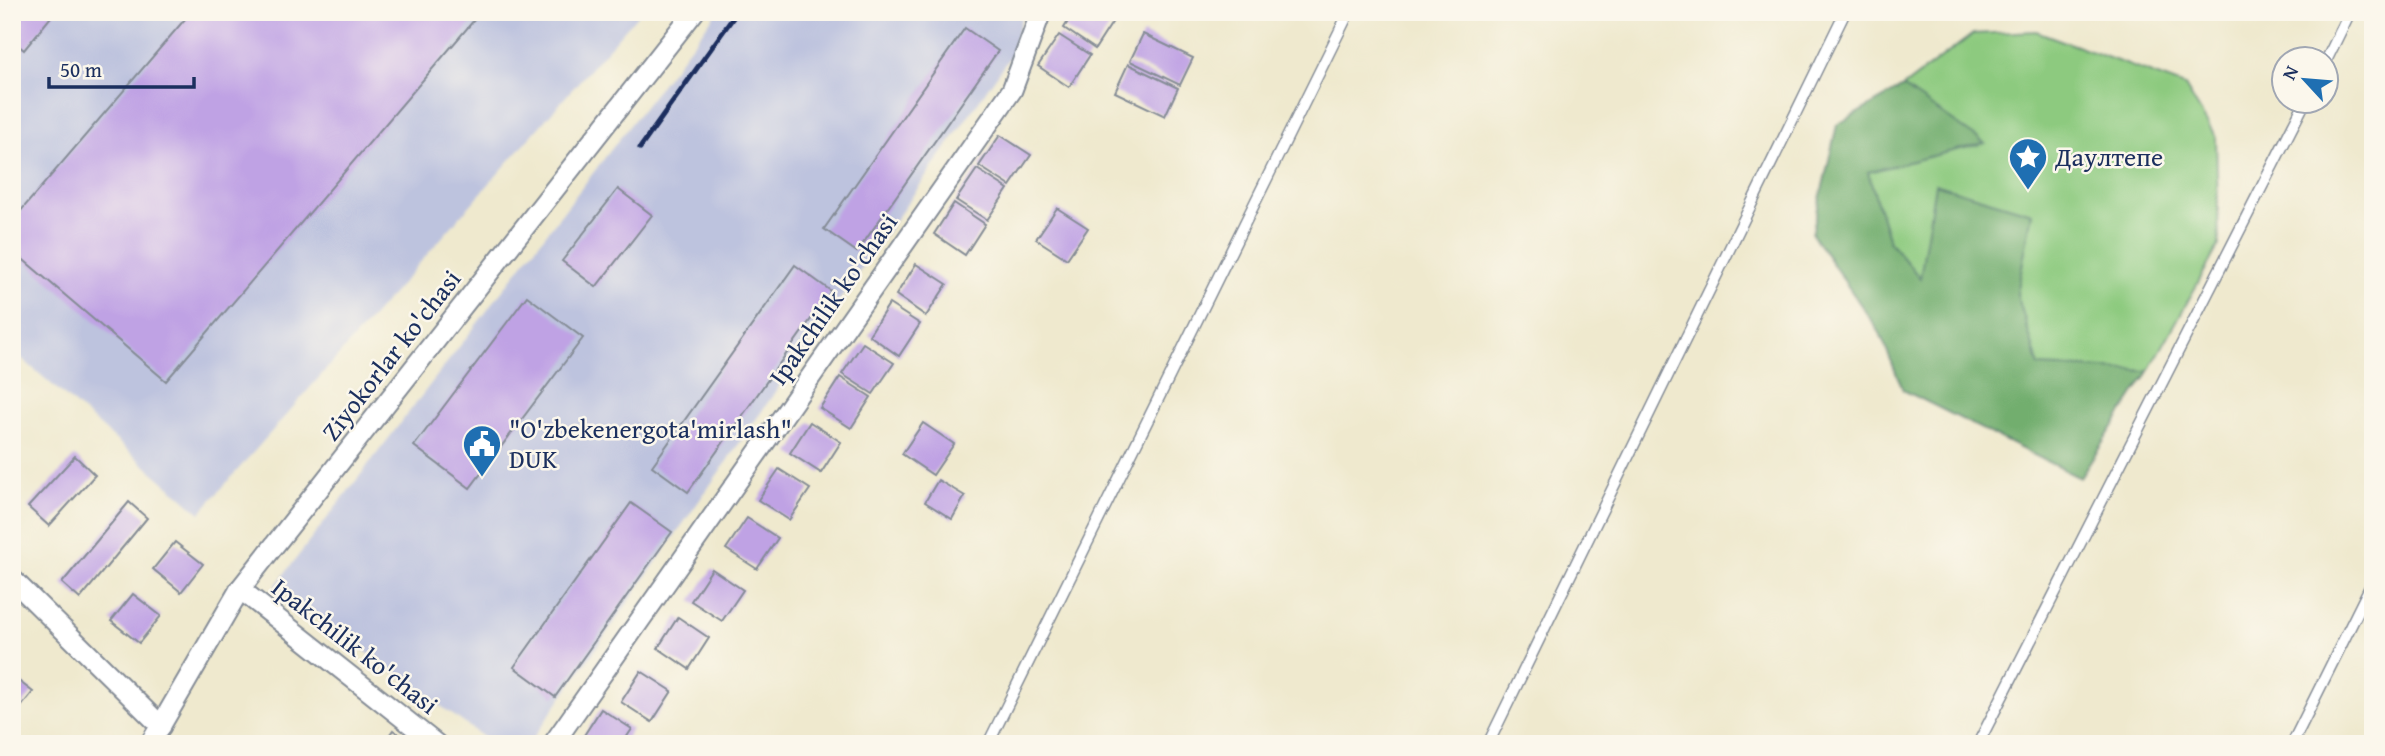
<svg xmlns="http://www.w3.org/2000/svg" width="2385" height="756" viewBox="0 0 2385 756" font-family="'Gentium Book Plus',serif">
<rect width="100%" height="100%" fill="#fbf7ec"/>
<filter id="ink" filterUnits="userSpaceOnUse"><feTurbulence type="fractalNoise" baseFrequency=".0143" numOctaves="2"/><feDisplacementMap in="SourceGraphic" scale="14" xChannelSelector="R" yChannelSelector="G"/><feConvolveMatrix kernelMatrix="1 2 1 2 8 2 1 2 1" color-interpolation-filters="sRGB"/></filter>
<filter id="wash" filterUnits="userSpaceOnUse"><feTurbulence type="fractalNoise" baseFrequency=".00686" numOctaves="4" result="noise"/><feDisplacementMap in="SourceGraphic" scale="28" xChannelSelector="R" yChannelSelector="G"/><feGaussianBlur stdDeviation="1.57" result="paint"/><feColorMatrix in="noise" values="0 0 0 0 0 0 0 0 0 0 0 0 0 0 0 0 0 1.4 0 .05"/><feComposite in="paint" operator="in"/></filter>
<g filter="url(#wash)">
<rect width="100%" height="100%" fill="#efe9ce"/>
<g fill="#bdc3de">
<polygon points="12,12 640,12 200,513 12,350"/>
<polygon points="717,12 1023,12 1011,55 529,744 493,744 275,586"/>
</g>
<polygon fill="#8dca7f" stroke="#547c6e" stroke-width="2" points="2036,31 2185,86 2216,138 2219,245 2144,380 2030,380 1917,295 1878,261 1852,158 1944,136 1903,87 1973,34"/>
<polygon fill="#72ae6e" stroke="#466e66" stroke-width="2" points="1903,87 1985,143 1868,172 1889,241 1920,278 1935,184 2032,213 2017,294 2039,366 2149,371 2080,478 1903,390 1880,333 1812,234 1837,125"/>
<g id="blocks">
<g fill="#bfa2e4">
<polygon points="12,12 55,12 24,50 12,40"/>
<polygon points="191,12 481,12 166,381 12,250 12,221"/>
<polygon points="1074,12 1107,12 1115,18 1095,49 1064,28"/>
<polygon points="965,28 998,51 857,252 824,229"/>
<polygon points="1143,34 1193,58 1180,85 1130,61"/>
<polygon points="1059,35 1090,55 1069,87 1038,66"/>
<polygon points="1128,64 1178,88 1165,116 1115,92"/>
<polygon points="1000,135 1031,155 1010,186 979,166"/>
<polygon points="977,169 1008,189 987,220 956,200"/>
<polygon points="618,189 652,215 596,287 562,261"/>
<polygon points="954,203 985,224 965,255 934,234"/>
<polygon points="1057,208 1088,228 1067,259 1036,239"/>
<polygon points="916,264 947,284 926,316 896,295"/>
<polygon points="795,265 831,291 688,492 652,466"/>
<polygon points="527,296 583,338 470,488 414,446"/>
<polygon points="889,304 920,324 899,356 869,335"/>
<polygon points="863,343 894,363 873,394 842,374"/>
<polygon points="840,377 871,397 851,428 820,408"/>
<polygon points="810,422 841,442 821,473 790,453"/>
<polygon points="923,423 954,444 933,475 902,454"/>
<polygon points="75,456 95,475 49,526 28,507"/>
<polygon points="779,469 810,489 789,520 758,500"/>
<polygon points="938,480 965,496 952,519 925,502"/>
<polygon points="129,502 147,518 80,599 62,583"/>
<polygon points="631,503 672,532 555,697 514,667"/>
<polygon points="747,518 778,538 757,569 726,549"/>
<polygon points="175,542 203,564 181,592 153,569"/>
<polygon points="712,569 743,590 722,621 691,601"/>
<polygon points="133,594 161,616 139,643 111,621"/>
<polygon points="678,617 709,638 689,669 658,648"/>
<polygon points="641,671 672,691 652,722 621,702"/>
<polygon points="12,676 33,692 12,718"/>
<polygon points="601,709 632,729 622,744 587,744 581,740"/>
<polygon points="393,730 412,744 383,744"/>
</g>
</g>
</g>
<g filter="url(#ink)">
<use href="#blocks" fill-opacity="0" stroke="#858c96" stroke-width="2"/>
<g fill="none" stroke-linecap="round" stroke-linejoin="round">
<g stroke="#858c96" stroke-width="13">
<g id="lane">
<polyline points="2326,61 2350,12"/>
<polyline points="988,744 1349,12"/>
<polyline points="1488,744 1845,12"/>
<polyline points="1978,744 2305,102"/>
<polyline points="2292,744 2373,581"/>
</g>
</g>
<g stroke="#858c96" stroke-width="23">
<g id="street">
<polyline points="12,579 161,726"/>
<polyline points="240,589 436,744"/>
<polyline points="150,744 240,589 694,12"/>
<polyline points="553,744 1012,90 1041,12"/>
</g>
</g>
<use href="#lane" stroke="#fff" stroke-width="10"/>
<use href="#street" stroke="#fff" stroke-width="19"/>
<polyline stroke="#1b2f5e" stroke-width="5" points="640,148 737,12"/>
</g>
</g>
<defs>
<g id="sight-pin" transform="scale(2.0125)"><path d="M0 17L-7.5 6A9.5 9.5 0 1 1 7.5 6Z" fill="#1f6fb2" stroke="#fbf7ec"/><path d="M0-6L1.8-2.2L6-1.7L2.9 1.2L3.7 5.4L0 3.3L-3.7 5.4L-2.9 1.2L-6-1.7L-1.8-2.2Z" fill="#fff"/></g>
<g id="civic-pin" transform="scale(2.0125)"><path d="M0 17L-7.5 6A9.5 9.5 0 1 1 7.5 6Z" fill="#1f6fb2" stroke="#fbf7ec"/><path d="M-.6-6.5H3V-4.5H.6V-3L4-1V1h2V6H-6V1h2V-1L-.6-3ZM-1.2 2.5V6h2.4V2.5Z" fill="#fff"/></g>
</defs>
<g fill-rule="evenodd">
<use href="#sight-pin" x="2028" y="157"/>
<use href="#civic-pin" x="482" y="444"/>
</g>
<g text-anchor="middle" stroke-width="5" stroke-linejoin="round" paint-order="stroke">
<g font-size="26" fill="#1b2f5e" stroke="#fbf7ec" text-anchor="start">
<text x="2055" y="166">Даултепе</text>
<text x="509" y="438">"O'zbekenergota'mirlash"<tspan x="509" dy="30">DUK</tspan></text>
</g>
<g font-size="26" fill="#1b2f5e" stroke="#fbf7ec">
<text transform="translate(833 299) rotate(-55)" y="9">Ipakchilik ko'chasi</text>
<text transform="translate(391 355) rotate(-52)" y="9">Ziyokorlar ko'chasi</text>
<text transform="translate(355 646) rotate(38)" y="9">Ipakchilik ko'chasi</text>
</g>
</g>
<rect width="2385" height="756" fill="none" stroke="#fbf7ec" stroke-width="42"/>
<g transform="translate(2305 80) rotate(296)"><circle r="33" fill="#fbf7ec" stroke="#a1a7b3" stroke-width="2"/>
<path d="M0-5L12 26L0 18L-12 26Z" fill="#1f6fb2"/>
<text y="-10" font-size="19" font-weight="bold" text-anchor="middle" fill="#1b2f5e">N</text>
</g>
<path d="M49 77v10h145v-10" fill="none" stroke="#1b2f5e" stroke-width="3.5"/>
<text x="60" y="77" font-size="21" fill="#1b2f5e" stroke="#fbf7ec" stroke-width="5" paint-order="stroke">50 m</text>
</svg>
